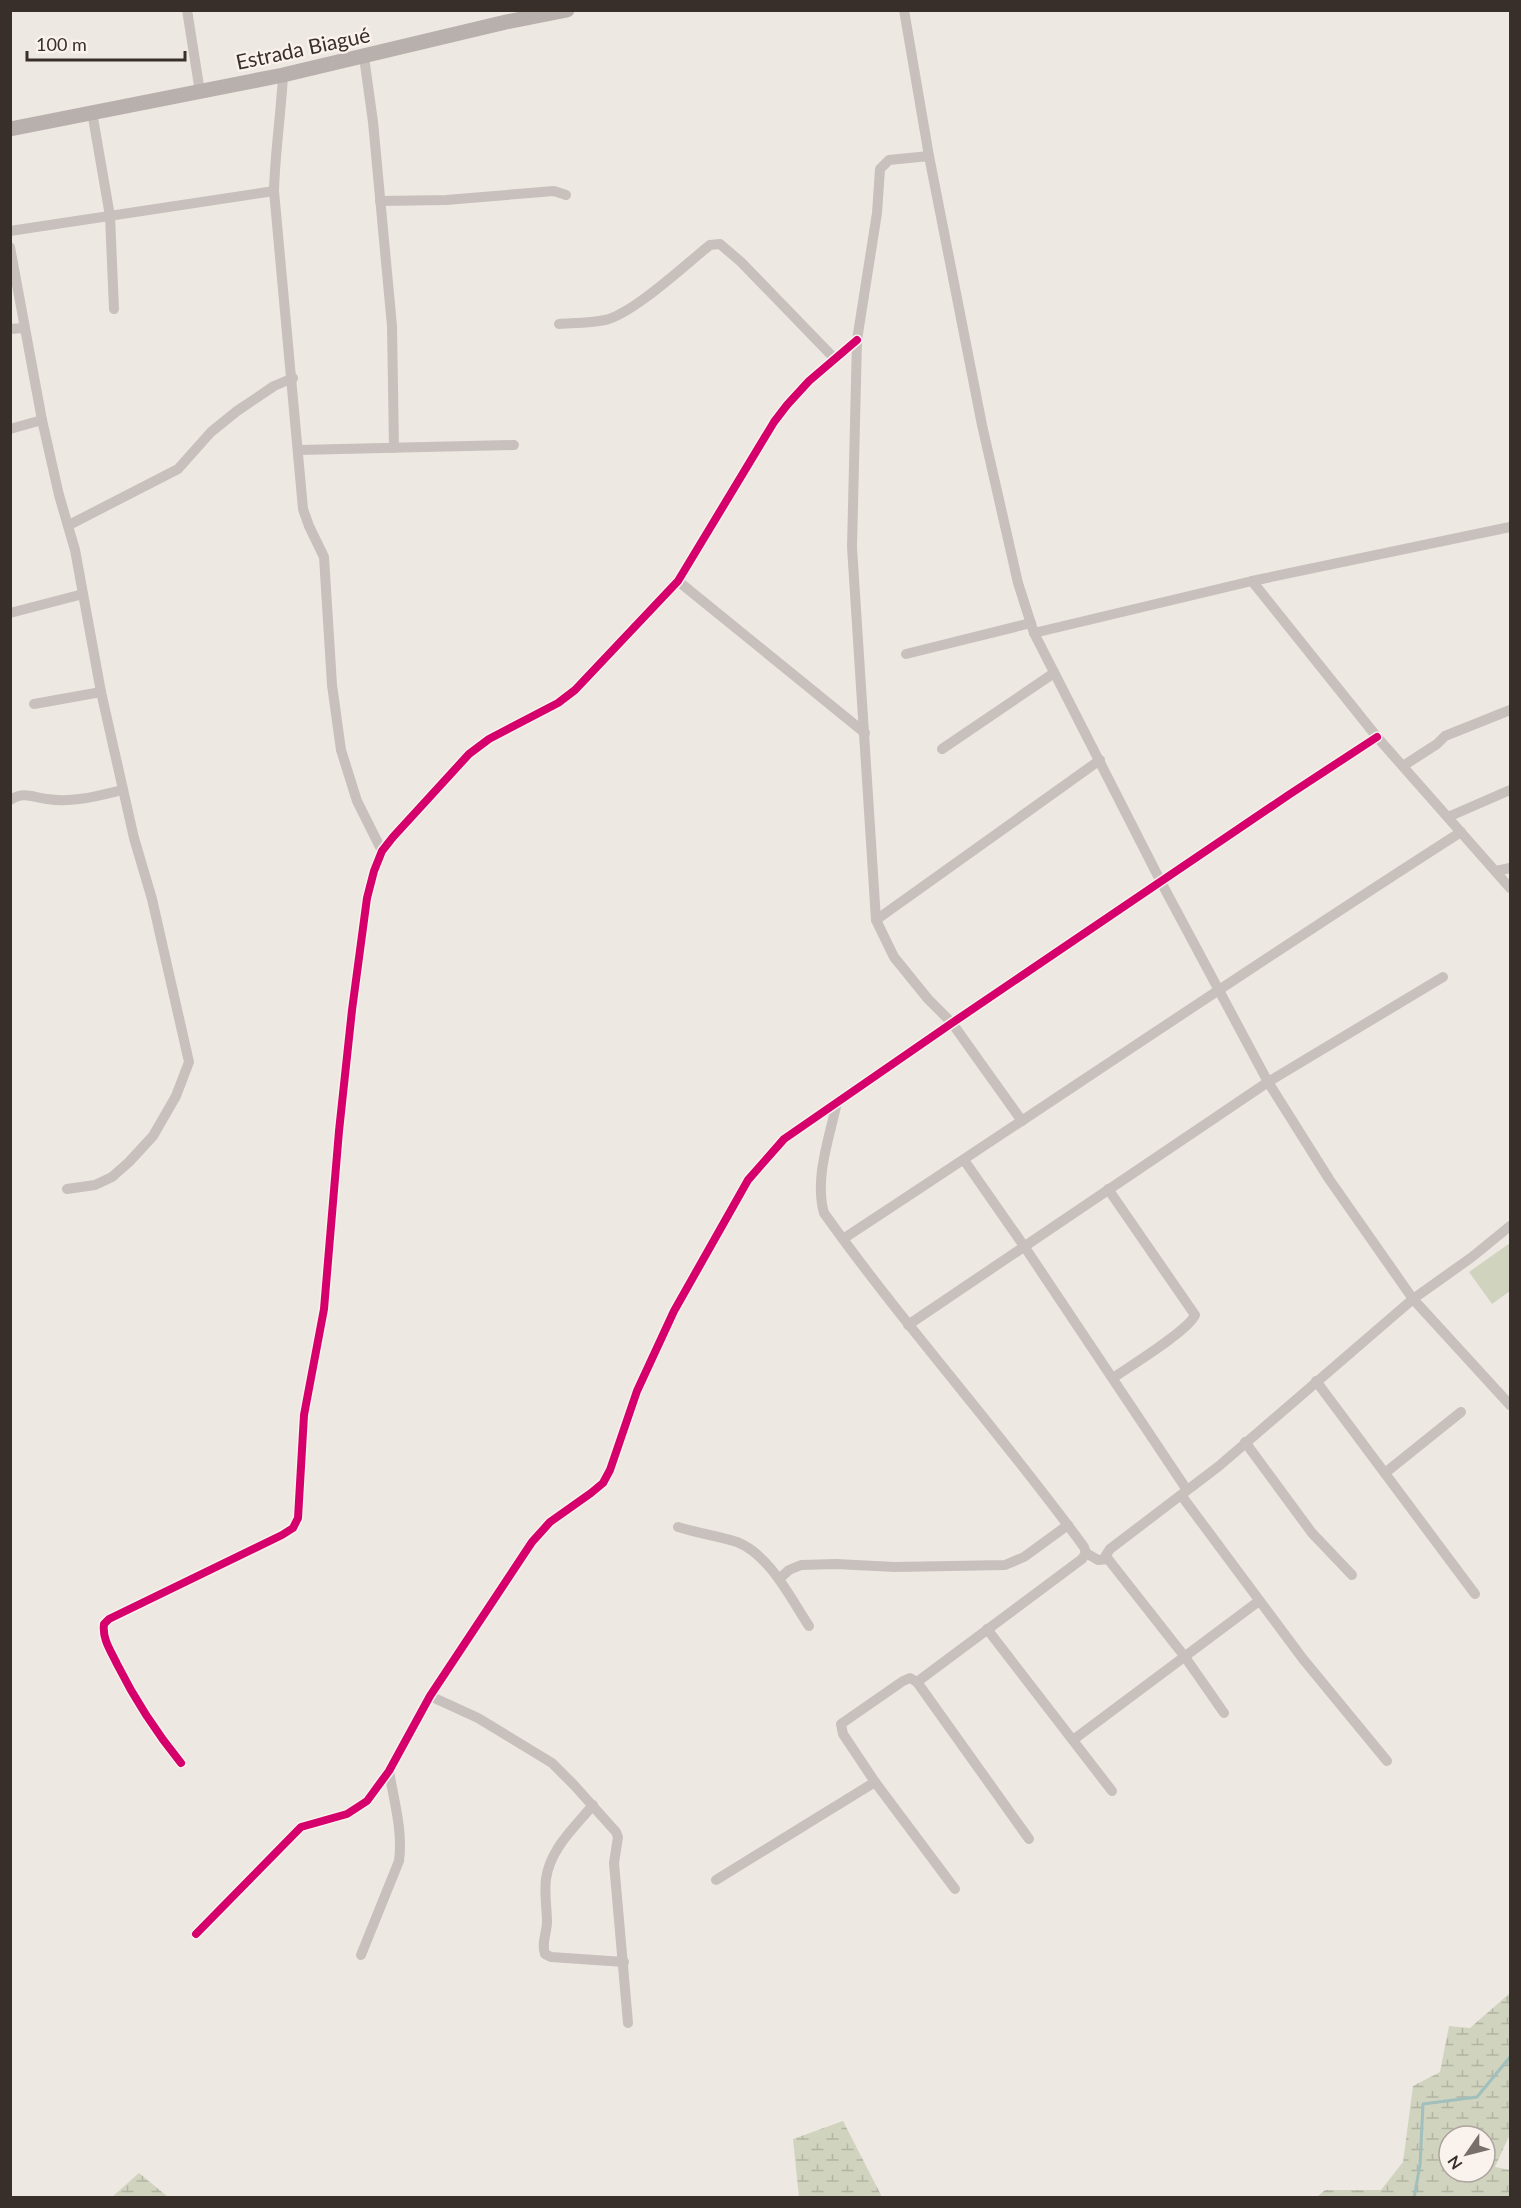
<svg xmlns="http://www.w3.org/2000/svg" width="1521" height="2208" viewBox="0 0 1521 2208" font-family="Lato,sans-serif">
<defs>
<pattern id="wetland-marsh" width="20" height="14" patternUnits="userSpaceOnUse" patternTransform="scale(1.5)"><rect width="20" height="14" fill="#d0d3be"/><path d="M1 5h8M5 5V1M11 12h8M15 12V8" fill="none" stroke="#b3b5a3"/></pattern>
</defs>
<rect width="100%" height="100%" fill="#eee8e3"/>
<g fill="url(#wetland-marsh)" fill-rule="evenodd">
<path d="M1510,1993v141l-15,33 15,3v27h-193l8,-7h56l22,-28 10,-76 27,-14 9,-46 21,2zM1449,2136h36v36h-36z"/>
<polygon points="843,2121 882,2197 799,2197 793,2139"/>
<polygon points="139,2173 168,2197 112,2197"/>
</g>
<polygon fill="#d0d3be" points="1510,1243 1510,1291 1492,1304 1469,1272"/>
<g fill="none" stroke-linecap="round" stroke-linejoin="round">
<polyline stroke="#a0bfbd" stroke-width="3" points="1414,2198 1420,2165 1423,2104 1477,2097 1510,2057"/>
<g stroke="#c7c0bc" stroke-width="10">
<polyline points="187,10 200,92"/>
<polyline points="904,10 929,156 982,425 1018,583 1034,633 1161,882 1268,1082 1329,1179 1413,1299 1510,1405"/>
<polyline points="364,57 373,122 392,326 394,448"/>
<path d="M283,75c-2,39 -8,77 -9,116l29,318 6,17 15,31 8,128 9,65 16,51 25,50"/>
<polyline points="92,112 110,216 114,309"/>
<polyline points="929,156 889,160 880,169 877,213 857,340 852,547 876,920 894,957 928,999 952,1023 1022,1121"/>
<polyline points="380,201 446,200 554,191 566,195"/>
<polyline points="10,231 274,191"/>
<polyline points="10,247 42,420 59,495 75,550 101,692 134,838 152,899 189,1062 176,1096 153,1136 129,1162 112,1177 95,1185 67,1189"/>
<path d="M559,324c15,-1 32,-1 46,-4 28,-6 81,-56 105,-75l10,-1 21,18 94,97"/>
<polyline points="10,329 24,328"/>
<polyline points="10,429 42,420"/>
<polyline points="299,450 514,445"/>
<polyline points="69,525 178,469 211,432 237,411 274,386 293,378"/>
<polyline points="678,581 865,733"/>
<polyline points="1252,581 1377,737 1510,888"/>
<polyline points="10,613 83,594"/>
<polyline points="1034,633 1252,581 1510,527"/>
<polyline points="906,654 1031,623"/>
<polyline points="34,704 101,692"/>
<polyline points="942,749 1054,673"/>
<polyline points="1403,766 1437,744 1445,736 1510,710"/>
<path d="M10,800c14,-9 22,-3 37,-1 26,4 50,-3 75,-9"/>
<polyline points="1448,817 1510,790"/>
<polyline points="1496,871 1510,868"/>
<polyline points="876,920 1100,760"/>
<path d="M837,1102c-7,34 -23,76 -13,111 82,115 177,220 260,334l2,6 12,7 10,-1"/>
<polyline points="964,1160 1024,1246 1187,1490"/>
<path d="M1108,1189l87,126c-7,16 -65,51 -82,63"/>
<path d="M843,1239c206,-135 410,-274 618,-407"/>
<polyline points="908,1325 1268,1082 1443,977"/>
<polyline points="1316,1381 1475,1594"/>
<polyline points="1245,1442 1312,1533 1352,1575"/>
<polyline points="1385,1473 1461,1412"/>
<polyline points="1181,1495 1303,1659 1387,1761"/>
<path d="M678,1527c19,6 40,9 59,15 32,12 54,57 72,84"/>
<polyline points="779,1579 789,1570 801,1565 836,1564 895,1567 1005,1565 1024,1557 1068,1525"/>
<polyline points="987,1629 1112,1791"/>
<polyline points="917,1682 1029,1839"/>
<polyline points="430,1696 478,1718 552,1763 574,1785 616,1832 618,1837 614,1863 628,2023"/>
<polyline points="1224,1713 1185,1657 1108,1559 1106,1555 1110,1549 1219,1466 1413,1299 1472,1257 1510,1226"/>
<polyline points="1073,1740 1259,1601"/>
<path d="M181,1763c-26,-32 -46,-63 -64,-99 -6,-13 -15,-25 -13,-40l5,-5 173,-84 11,-7 5,-10 6,-103 20,-106 15,-178 13,-121 15,-112 7,-27 8,-20 11,-14 76,-83 20,-15 69,-36 17,-13 103,-109 96,-159 13,-17 22,-24 48,-41"/>
<path d="M593,1805c-19,23 -43,44 -47,74 -2,14 1,29 1,43 0,10 -6,22 -2,32l6,3 73,5"/>
<polyline points="716,1880 875,1782"/>
<polyline points="955,1889 875,1782 843,1734 841,1724 903,1681 910,1678 917,1682 1082,1559 1086,1553"/>
<polyline points="196,1934 301,1827 347,1814 367,1801 389,1771 430,1696 532,1542 550,1522 591,1493 603,1483 610,1470 637,1391 674,1311 748,1180 784,1139 952,1023 1290,794 1377,737"/>
<path d="M361,1955l38,-94c4,-30 -5,-60 -10,-90"/>
</g>
<polyline stroke="#b8b0ac" stroke-width="15" points="10,129 283,75 506,22 567,10"/>
<g stroke="#faf2ec" stroke-width="11">
<g id="cycleway">
<path d="M181,1763c-26,-32 -46,-63 -64,-99 -6,-13 -15,-25 -13,-40l5,-5 173,-84 11,-7 5,-10 6,-103 20,-106 15,-178 13,-121 15,-112 7,-27 8,-20 11,-14 76,-83 20,-15 69,-36 17,-13 103,-109 96,-159 13,-17 22,-24 48,-41"/>
<polyline points="196,1934 301,1827 347,1814 367,1801 389,1771 430,1696 532,1542 550,1522 591,1493 603,1483 610,1470 637,1391 674,1311 748,1180 784,1139 952,1023 1290,794 1377,737"/>
</g>
</g>
<use href="#cycleway" stroke="#d6006c" stroke-width="8"/>
</g>
<g text-anchor="middle" stroke-width="4.5" stroke-linejoin="round" paint-order="stroke">
<g font-size="21" fill="#382e2a" stroke="#faf2ec">
<text transform="translate(303 49) rotate(-12)" y="7">Estrada Biagué</text>
</g>
</g>
<rect width="1521" height="2208" fill="none" stroke="#382e2a" stroke-width="24"/>
<g transform="translate(1467 2154) rotate(235)"><circle r="28" fill="#faf2ec" stroke="#aca49e" stroke-width="1.5"/>
<path d="M0-4.5L10 22L0 15L-10 22Z" fill="#786f6b"/>
<text y="-9" font-size="16" font-weight="bold" text-anchor="middle" fill="#382e2a">N</text>
</g>
<path d="M27 51v9h158v-9" fill="none" stroke="#382e2a" stroke-width="3"/>
<text x="36" y="51" font-size="18" fill="#382e2a" stroke="#faf2ec" stroke-width="4.5" paint-order="stroke">100 m</text>
</svg>
